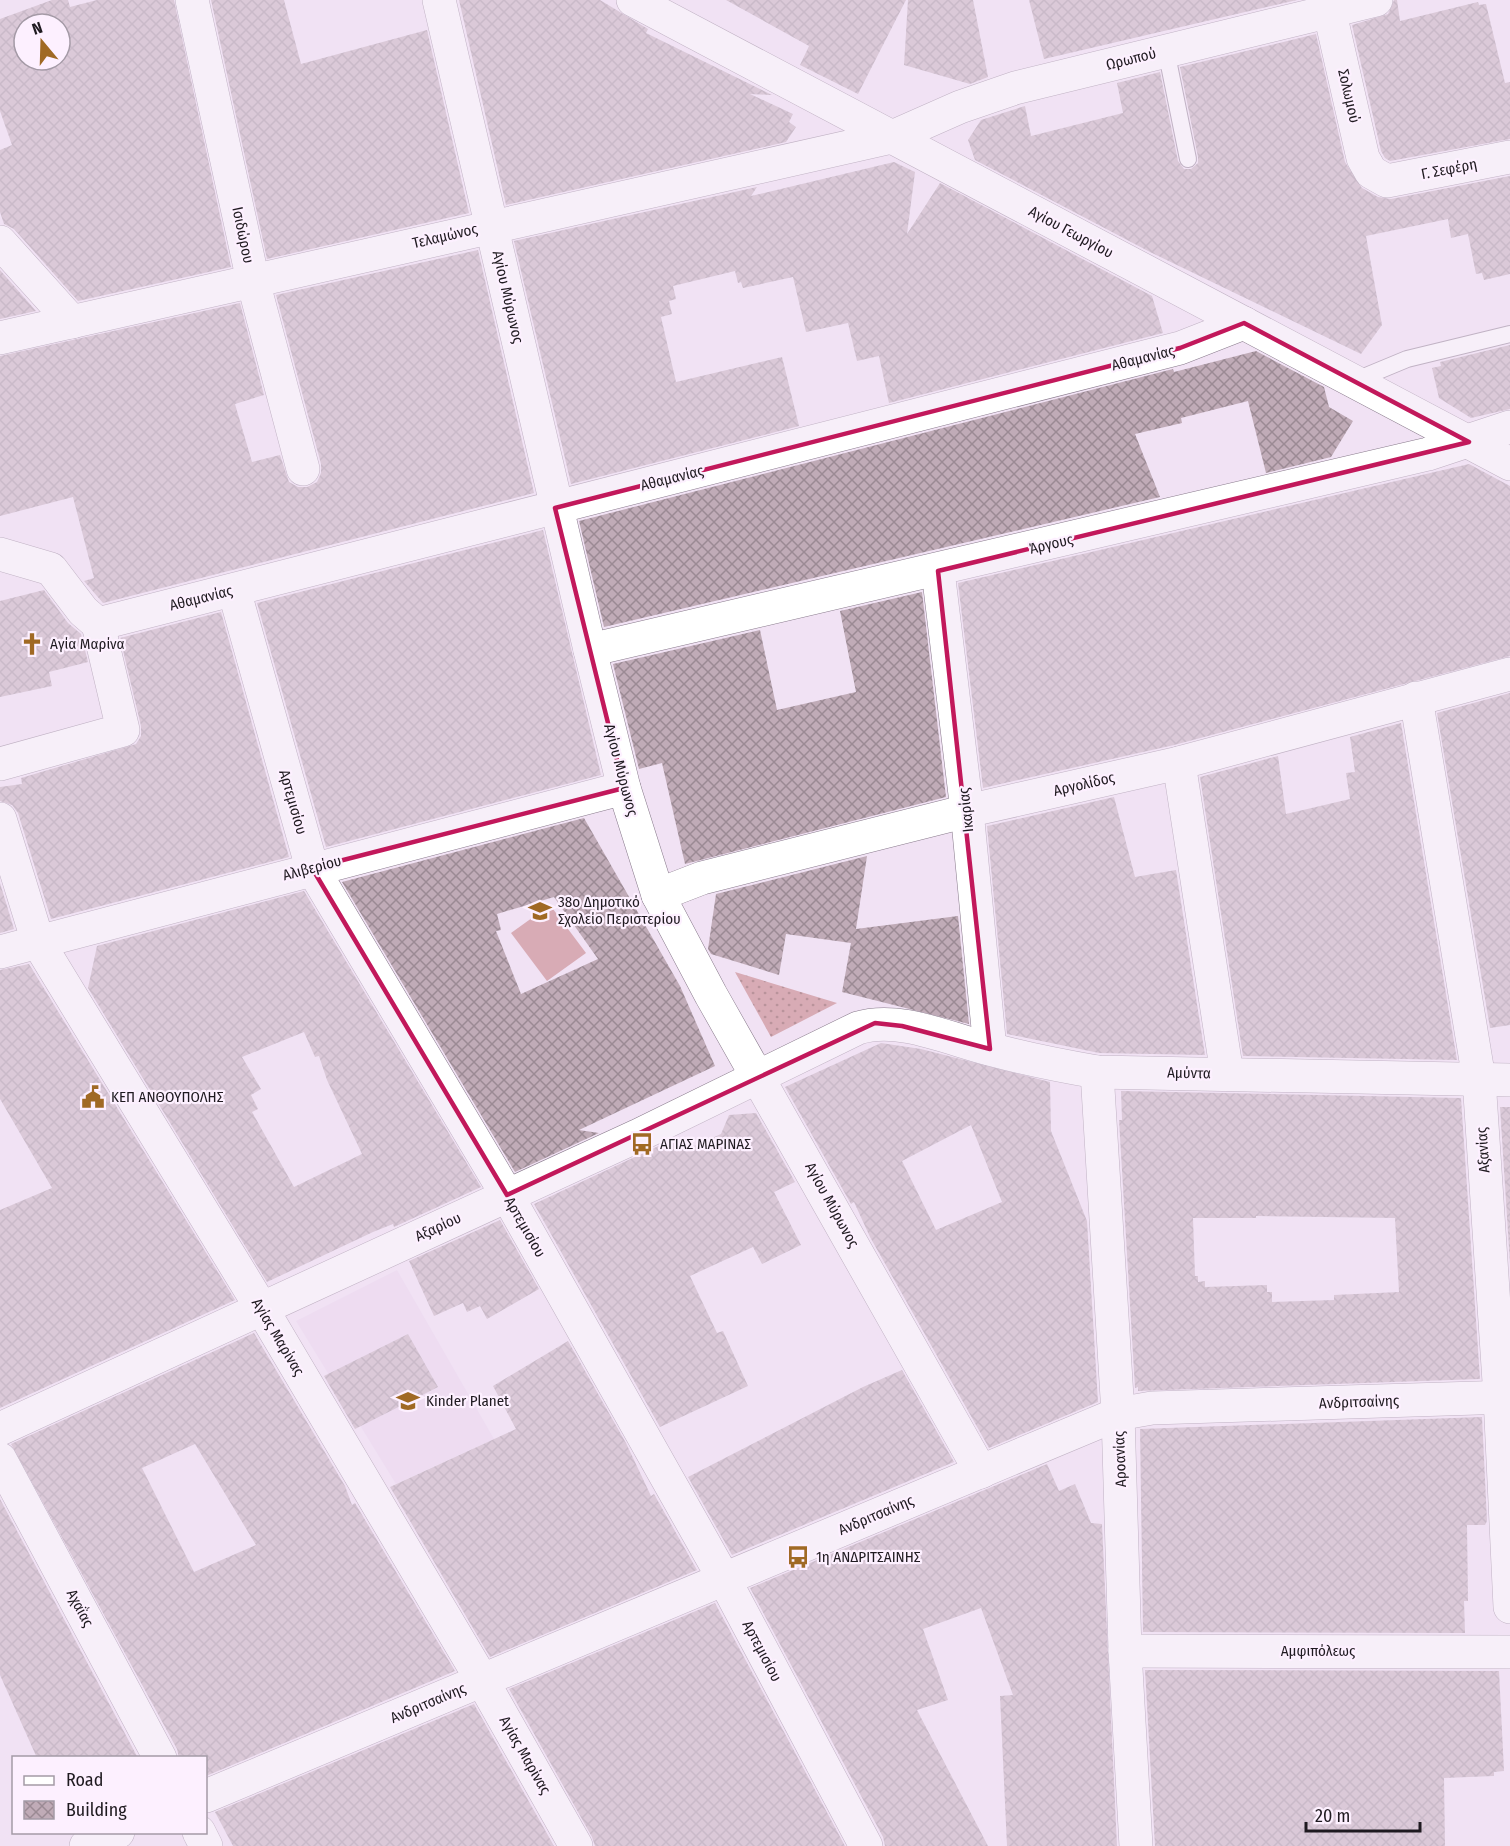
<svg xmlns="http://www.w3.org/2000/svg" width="1510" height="1846" viewBox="0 0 1510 1846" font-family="'Fira Sans Condensed',sans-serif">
<defs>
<pattern id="park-dots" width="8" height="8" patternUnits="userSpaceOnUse" patternTransform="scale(1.5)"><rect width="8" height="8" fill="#d8abb5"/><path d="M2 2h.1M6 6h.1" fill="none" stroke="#b9939b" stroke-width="1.8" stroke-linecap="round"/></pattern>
<pattern id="building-cross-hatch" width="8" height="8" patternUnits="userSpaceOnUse" patternTransform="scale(1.5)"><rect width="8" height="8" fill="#c0abb7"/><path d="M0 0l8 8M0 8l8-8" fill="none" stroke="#9b8a94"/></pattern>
</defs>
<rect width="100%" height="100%" fill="#f1e2f4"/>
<polygon fill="#ead6ee" points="397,1270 494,1439 396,1484 296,1321"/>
<polygon fill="#d8abb5" points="550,905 586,953 547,981 511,933"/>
<polygon fill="url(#park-dots)" points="735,972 837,1003 771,1037"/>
<g fill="url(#building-cross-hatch)" fill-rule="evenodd">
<path d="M52,0h16l2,7 27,-7h77l57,267 -153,34 -64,-72 -10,-5 -4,-12v-62l12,-5 -12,-34v-92zM24,24h36v36h-36z"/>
<polygon points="211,0 284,0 301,64 427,30 469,213 267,259"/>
<polygon points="459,0 600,0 648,29 646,33 772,95 750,94 793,114 789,122 796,127 786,142 506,205"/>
<polygon points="726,0 906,0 858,94 800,65 809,46"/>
<polygon points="908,0 973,0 988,77 970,84 904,65"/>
<polygon points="1029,0 1297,0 1044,59"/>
<polygon points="1394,0 1397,0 1400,21 1478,2 1479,5 1486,4 1505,83 1510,82 1510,139 1390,161 1385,158 1381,151 1352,25 1388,14"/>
<polygon points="1316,34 1345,162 1362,188 1378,197 1391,199 1510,176 1510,274 1484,280 1482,273 1476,274 1468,234 1451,238 1448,219 1366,236 1382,325 1361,354 1150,252 975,160 968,140 981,120 1025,106 1031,136 1123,113 1117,83 1160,72 1178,161 1184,169 1191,169 1198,163 1198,157 1180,67"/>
<polygon points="894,162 915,172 907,234 940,183 1152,296 1163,333 889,403 879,356 857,361 848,323 806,332 793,277 743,288 741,282 738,283 735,271 673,286 676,299 669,301 672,314 661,317 676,382 782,357 799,426 571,484 514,241 757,187 751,196"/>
<polygon points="478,250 534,493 103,603 84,581 94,578 73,497 0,516 0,356 240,303 264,395 235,404 252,462 280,455 289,482 298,487 307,487 317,482 321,473 321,464 276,295"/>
<polygon points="0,270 36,311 0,319"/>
<polygon points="1510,345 1510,409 1471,418 1439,398 1432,368 1441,366 1440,362"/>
<polygon points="1256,351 1324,387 1329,407 1353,421 1331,457 1266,473 1248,401 1181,418 1182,423 1135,434 1160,497 604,627 579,521 1173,369 1174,372"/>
<polygon points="1469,464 1510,486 1510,656 1174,745 983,788 958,583"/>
<polygon points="543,530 601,775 326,847 257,603"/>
<polygon points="44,590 68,623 81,634 88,662 49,672 52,686 0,697 0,601"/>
<polygon points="922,592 946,797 685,864 662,763 639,769 613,664 760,630 777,710 856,692 840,611"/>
<polygon points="221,612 289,857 51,919 18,813 12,805 0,801 0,787 22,784 21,778 136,744 141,736 141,726 120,638"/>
<polygon points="1510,693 1510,1025 1490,1028 1437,713"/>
<polygon points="1401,723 1457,1060 1243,1056 1200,777 1278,756 1286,814 1350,799 1346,773 1355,772 1350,737"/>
<polygon points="1114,797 1135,877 1176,870 1205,1055 1099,1053 1007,1034 987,826"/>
<path d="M584,818l96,168 35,80 -136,64 20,3 -84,39 -173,-290zM554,897l44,62 -77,35 -25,-63 5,-1 -4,-16z"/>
<polygon points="867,856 856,929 958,916 969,1024 842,992 851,943 786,934 779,975 711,954 708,949 716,894"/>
<polygon points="0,883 14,929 0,933"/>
<path d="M304,891l177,296 -87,40 -1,-3 -20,8 -106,50 -179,-294 9,-42zM304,1032l11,25 4,-1 8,24 35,74 -68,33 -42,-75 6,-3 -7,-14 10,-6 -19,-32z"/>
<polygon points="29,964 235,1300 0,1408 0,1210 52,1188 0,1099 0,970"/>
<path d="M881,1043l40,6 129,33 1,49 36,90 11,181 -109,46 -119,-211 -16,-35 -3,2 -66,-117zM971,1125l31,77 -66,28 -34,-69z"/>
<path d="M1121,1091l340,7 19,281 -342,12v-4l-3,1 -16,-268h3zM1256,1216l139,2 4,74 -65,3v5l-62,2v-10h-5v-7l-62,2v-6l-7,1v-6h-3l-2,-58h63z"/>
<polygon points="1500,1107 1510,1107 1510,1264"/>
<polygon points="756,1113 795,1182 774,1192 801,1245 762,1264 753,1247 690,1276 717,1333 723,1331 748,1386 660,1427 534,1204 667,1142 694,1146 721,1134 729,1115"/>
<polygon points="500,1220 539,1289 487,1319 480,1306 467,1312 463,1303 434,1316 409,1261"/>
<path d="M254,1333l91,153 7,19 3,-2 100,168 -249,105v-18h-27l-2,-9 -166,-305zM195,1444l61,101 -62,27 -52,-104z"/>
<polygon points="408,1334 438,1387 355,1429 324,1376"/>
<polygon points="568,1341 626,1443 651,1496 654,1494 697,1570 490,1657 390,1487 516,1429 493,1386"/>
<polygon points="902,1370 954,1462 732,1555 688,1477 863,1387"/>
<polygon points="1482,1417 1487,1521 1485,1525 1467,1525 1468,1601 1464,1601 1465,1633 1143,1632 1140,1429"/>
<polygon points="1047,1464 1059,1491 1075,1484 1091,1523 1102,1524 1117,1846 1007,1846 1000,1696 1013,1695 981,1608 923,1629 948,1700 917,1710 988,1846 885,1846 883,1837 750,1588"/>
<polygon points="0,1499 138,1758 37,1758 0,1675"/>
<polygon points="715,1603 845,1846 595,1846 592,1837 509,1689"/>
<polygon points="1145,1670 1499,1671 1504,1771 1494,1772 1494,1776 1444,1778 1445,1846 1155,1846"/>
<polygon points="474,1704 554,1846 233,1846 215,1812"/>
</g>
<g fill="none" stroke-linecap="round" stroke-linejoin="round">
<g stroke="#887a8b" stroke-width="18">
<g id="lane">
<polyline points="1166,50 1188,159"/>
<polyline points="1354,381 1407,359 1510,334"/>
</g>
</g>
<g stroke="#887a8b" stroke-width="34">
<g id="street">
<polyline points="192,0 253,281 303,469"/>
<polyline points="439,0 590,650 624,788 658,895 711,995 981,1472"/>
<polyline points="1327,0 1363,158 1371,172 1387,181 1510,157"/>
<polyline points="0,242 72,322"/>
<polyline points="0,338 892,137 960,107 1015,88 1376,0"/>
<polyline points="0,554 51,569 83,611 98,624"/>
<polyline points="938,571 967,811 990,1049"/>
<polyline points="234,590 312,868 507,1195 724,1579 866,1846"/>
<polyline points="98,624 1180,348 1244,323"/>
<polyline points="590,650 1428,454 1510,427"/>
<polyline points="1416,698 1479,1079 1500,1397 1510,1607"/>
<polyline points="1179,763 1227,1074"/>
<polyline points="0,764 123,730 98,624"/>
<polyline points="0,819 38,942 262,1309 482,1680 576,1846"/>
<polyline points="658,895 702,878 967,811 1179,763 1510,674"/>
<polyline points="0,952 624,788"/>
<polyline points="1097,1072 1118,1414 1125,1651 1136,1846"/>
<polyline points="0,1459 160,1758"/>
<polyline points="1125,1651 1510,1652"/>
<polyline points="199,1832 206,1846"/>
</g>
</g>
<g stroke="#887a8b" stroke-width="34">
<g id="secondary">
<polyline points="633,0 1510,464"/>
<path d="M0,1429l637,-293 221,-108c42,-13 93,12 135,22 34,9 69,16 104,22l413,8"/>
<polyline points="206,1796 1118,1414 1152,1408 1510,1397"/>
<polyline points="86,1846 118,1832"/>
</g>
</g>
<use href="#lane" stroke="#fff" stroke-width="16"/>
<use href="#street" stroke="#fff" stroke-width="33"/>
<use href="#secondary" stroke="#fff" stroke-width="33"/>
</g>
<path d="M0 0H1510V1846H0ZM1244,323l225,119 -531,129 52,478 -88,-23 -27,-3 -368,172 -195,-327 312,-80 -69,-280 625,-160z" fill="#f1e2f4" fill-opacity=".55" fill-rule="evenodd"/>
<path fill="none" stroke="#c2185b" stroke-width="4.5" stroke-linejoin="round" d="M1244,323l225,119 -531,129 52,478 -88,-23 -27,-3 -368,172 -195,-327 312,-80 -69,-280 625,-160z"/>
<defs>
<g id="church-bare" transform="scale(1.8)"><path d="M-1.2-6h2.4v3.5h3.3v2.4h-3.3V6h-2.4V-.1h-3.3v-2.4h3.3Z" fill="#a06924" stroke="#fdf0ff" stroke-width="2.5" paint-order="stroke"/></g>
<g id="school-bare" transform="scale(1.8)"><path d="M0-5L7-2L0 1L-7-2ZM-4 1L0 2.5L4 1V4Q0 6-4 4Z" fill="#a06924" stroke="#fdf0ff" stroke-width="2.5" paint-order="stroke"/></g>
<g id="civic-bare" transform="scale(1.8)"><path d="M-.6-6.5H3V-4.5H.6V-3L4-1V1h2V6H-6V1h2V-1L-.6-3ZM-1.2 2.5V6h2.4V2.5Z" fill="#a06924" stroke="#fdf0ff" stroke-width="2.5" paint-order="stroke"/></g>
<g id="bus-bare" transform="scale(1.8)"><path d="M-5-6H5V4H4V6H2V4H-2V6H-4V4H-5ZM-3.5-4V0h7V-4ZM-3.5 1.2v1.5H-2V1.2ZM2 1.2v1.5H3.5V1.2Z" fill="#a06924" stroke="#fdf0ff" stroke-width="2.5" paint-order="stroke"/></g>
</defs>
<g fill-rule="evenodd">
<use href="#church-bare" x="32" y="644"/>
<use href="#school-bare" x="540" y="911"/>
<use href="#civic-bare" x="93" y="1097"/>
<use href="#bus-bare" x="642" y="1144"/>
<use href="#school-bare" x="408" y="1401"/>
<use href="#bus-bare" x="798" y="1557"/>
</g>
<g text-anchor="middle" stroke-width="4.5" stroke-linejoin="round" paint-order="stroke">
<g font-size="15" fill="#1f1a20" stroke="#fdf0ff">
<text transform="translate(1131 59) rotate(-14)" y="5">Ωρωπού</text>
<text transform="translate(1349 96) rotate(77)" y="5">Σολωμού</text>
<text transform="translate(1449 169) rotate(-11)" y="5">Γ. Σεφέρη</text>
<text transform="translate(1071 232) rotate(28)" y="5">Αγίου Γεωργίου</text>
<text transform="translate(243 235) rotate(78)" y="5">Ισιδώρου</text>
<text transform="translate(445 236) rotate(-13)" y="5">Τελαμώνος</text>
<text transform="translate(508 297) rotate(77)" y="5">Αγίου Μύρωνος</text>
<text transform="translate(1143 358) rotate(-14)" y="5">Αθαμανίας</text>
<text transform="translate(672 478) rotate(-14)" y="5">Αθαμανίας</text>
<text transform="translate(1051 544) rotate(-13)" y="5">Άργους</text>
<text transform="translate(201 598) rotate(-14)" y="5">Αθαμανίας</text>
<text transform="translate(621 770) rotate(75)" y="5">Αγίου Μύρωνος</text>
<text transform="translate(1084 784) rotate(-13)" y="5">Αργολίδος</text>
<text transform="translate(293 802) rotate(74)" y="5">Αρτεμισίου</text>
<text transform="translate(966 810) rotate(-96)" y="5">Ικαρίας</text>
<text transform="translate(312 868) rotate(-15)" y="5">Αλιβερίου</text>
<text transform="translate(1189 1073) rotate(1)" y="5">Αμύντα</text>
<text transform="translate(1483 1150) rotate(-94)" y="5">Αξανίας</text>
<text transform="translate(832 1205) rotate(61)" y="5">Αγίου Μύρωνος</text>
<text transform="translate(438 1227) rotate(-25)" y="5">Αξαρίου</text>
<text transform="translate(525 1227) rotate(60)" y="5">Αρτεμισίου</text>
<text transform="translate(278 1337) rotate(59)" y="5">Αγίας Μαρίνας</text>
<text transform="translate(1359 1402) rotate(-2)" y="5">Ανδριτσαίνης</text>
<text transform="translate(1120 1459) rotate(-92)" y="5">Αροανίας</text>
<text transform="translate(876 1515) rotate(-23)" y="5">Ανδριτσαίνης</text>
<text transform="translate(80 1608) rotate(62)" y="5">Αχαΐας</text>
<text transform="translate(762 1651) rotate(62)" y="5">Αρτεμισίου</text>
<text x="1318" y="1656">Αμφιπόλεως</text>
<text transform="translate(428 1703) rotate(-23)" y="5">Ανδριτσαίνης</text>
<text transform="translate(525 1755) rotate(60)" y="5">Αγίας Μαρίνας</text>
</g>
<g font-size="15" fill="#1f1a20" stroke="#fdf0ff" text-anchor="start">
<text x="50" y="649">Αγία Μαρίνα</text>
<text x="558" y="907">38ο Δημοτικό<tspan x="558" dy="17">Σχολείο Περιστερίου</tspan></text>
<text x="111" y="1102">ΚΕΠ ΑΝΘΟΥΠΟΛΗΣ</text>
<text x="660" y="1149">ΑΓΙΑΣ ΜΑΡΙΝΑΣ</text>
<text x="426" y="1406">Kinder Planet</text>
<text x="816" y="1562">1η ΑΝΔΡΙΤΣΑΙΝΗΣ</text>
</g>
</g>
<rect x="12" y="1756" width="195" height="78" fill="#fdf0ff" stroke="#a49aa6" stroke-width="1.5"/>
<rect x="24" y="1776" width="30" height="9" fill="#ffffff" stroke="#a49aa6" stroke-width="1.5"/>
<text x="66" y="1786" font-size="18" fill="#1f1a20">Road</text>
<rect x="24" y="1801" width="30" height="18" fill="url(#building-cross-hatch)" stroke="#a49aa6" stroke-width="1.5"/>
<text x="66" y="1816" font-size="18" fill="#1f1a20">Building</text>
<g transform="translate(42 42) rotate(341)"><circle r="28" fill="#fdf0ff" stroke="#a49aa6" stroke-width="1.5"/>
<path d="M0-4.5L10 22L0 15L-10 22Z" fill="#a06924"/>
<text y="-9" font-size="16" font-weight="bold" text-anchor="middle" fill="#1f1a20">N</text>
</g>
<path d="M1306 1822v9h114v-9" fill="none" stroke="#1f1a20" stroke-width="3"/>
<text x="1315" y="1822" font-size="18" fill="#1f1a20" stroke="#fdf0ff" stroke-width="4.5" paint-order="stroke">20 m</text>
</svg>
